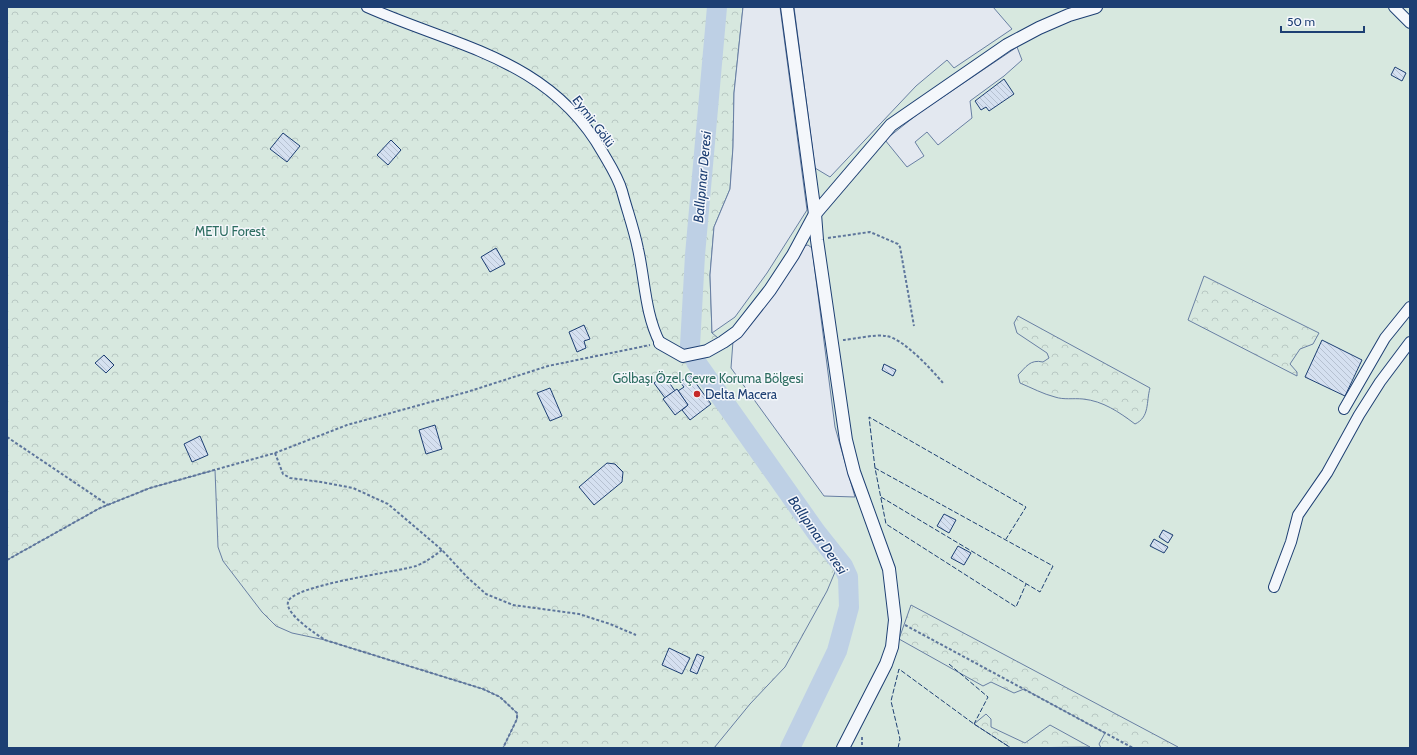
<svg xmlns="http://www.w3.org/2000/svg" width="1417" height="755" viewBox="0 0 1417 755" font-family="Cabin,sans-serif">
<defs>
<pattern id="forest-crowns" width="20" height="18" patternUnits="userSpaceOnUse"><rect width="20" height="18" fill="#d7e8df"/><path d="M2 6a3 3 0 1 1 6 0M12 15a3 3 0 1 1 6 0" fill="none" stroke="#b8c8c3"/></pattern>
<pattern id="building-back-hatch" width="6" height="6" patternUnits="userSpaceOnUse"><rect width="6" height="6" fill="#d5e0f0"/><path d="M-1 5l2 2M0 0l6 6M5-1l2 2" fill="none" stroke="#b6c1d1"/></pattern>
</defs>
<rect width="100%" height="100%" fill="#f4f7fb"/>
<rect fill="#d7e8df" stroke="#687fa3" x="7" y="7" width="1403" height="741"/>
<g fill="url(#forest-crowns)" stroke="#687fa3">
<polygon points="7,7 743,7 734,93 733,147 730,189 714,227 710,275 712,333 723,342 687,356 830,540 835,555 835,572 827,591 785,667 750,704 714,748 503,748 517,719 517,713 500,697 483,689 325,640 292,633 276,626 262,612 223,561 218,547 215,470 150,488 100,508 7,560"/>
<polygon points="1204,276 1319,333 1313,344 1300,349 1290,364 1297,372 1297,376 1188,320"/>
<path d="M1018,316l132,72c-4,14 0,29 -15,36 -16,-12 -32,-23 -52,-25 -10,-1 -19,1 -28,-2 -12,-3 -23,-9 -35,-14l-2,-8c8,-8 12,-16 25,-13l6,-4 -2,-5 -30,-20 -3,-10z"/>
<polygon points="911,605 1178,747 1179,748 1101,748 1099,744 1105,733 1024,689 1014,693 991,682 983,686 899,639"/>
<polygon points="986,714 991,719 991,727 1025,743 1050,725 1090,747 1011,748 974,724"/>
</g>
<g fill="#e3e8f0" stroke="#687fa3">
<polygon points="743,7 780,7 807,210 767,273 735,317 712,333 710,275 714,227 730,189 733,147 734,93"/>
<polygon points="794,7 993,7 1012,29 954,68 947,60 916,86 830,177 815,168"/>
<polygon points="1017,47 1022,60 1004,76 970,101 972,118 938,145 927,132 915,142 924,156 907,167 885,140 919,113"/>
<polygon points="808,245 812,248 835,427 855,497 824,496 731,368 733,341 803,246"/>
</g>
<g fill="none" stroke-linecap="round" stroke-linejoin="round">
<g stroke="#bed0e5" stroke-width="20">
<polyline points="690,346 695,255 717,7"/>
<polyline points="696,362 816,532 843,566 848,577 849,607 837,651 790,748"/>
</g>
</g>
<g fill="url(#building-back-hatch)" stroke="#1d3f73">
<polygon points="1395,67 1406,73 1402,81 1391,75"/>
<polygon points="1004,79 1014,94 989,111 986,107 981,110 975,101"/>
<polygon points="283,133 300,146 287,162 270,149"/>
<polygon points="391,140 401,150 388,165 377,155"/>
<polygon points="496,248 505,264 490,272 481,257"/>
<polygon points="584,325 590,339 584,341 586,348 577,352 569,332"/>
<polygon points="1322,340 1362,360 1345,396 1305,377"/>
<polygon points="104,355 114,365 106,373 95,363"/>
<polygon points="884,364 896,370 893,376 882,370"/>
<polygon points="664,375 675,391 665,398 654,383"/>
<polygon points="690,375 711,404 690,420 682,410 688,405 678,391 684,387 680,382"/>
<polygon points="550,388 562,416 550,421 537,393"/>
<polygon points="677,389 688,405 675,415 663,399"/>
<polygon points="435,425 442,449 426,454 419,430"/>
<polygon points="200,436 208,455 192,462 184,444"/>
<polygon points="607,463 615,464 623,472 622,482 594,505 579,487"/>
<polygon points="944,514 956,520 949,533 937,526"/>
<polygon points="1163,530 1173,535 1168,543 1159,537"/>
<polygon points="1154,539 1168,547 1164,553 1150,546"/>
<polygon points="958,546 971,553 964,565 951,558"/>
<polygon points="669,648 690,658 682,674 662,665"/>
<polygon points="697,654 704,657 697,674 690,671"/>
</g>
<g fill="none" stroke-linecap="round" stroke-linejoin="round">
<g stroke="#1d3f73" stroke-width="12">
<g id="minor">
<path d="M367,7c90,40 183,52 236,146 7,12 15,24 19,38 5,19 12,38 16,58 7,31 7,65 22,94"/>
<polyline points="1394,7 1410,23"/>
<polyline points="1344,409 1385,338 1410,307"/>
<polyline points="1274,587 1291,542 1298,515 1327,473 1359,415 1380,382 1410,342"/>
</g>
</g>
<g stroke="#1d3f73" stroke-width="14">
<g id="tertiary">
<polyline points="787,7 815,214 817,240 846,440 854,472 889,569 895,620 892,647 886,664 843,748"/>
<polyline points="660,343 683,356 707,351 723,342 737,332 770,290 793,255 815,214 891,125 1007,45 1039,28 1069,15 1096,7"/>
</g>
</g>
<g stroke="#5e769c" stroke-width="2" stroke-dasharray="3 2" stroke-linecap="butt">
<polyline points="828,238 870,232 898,244 900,247 914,326"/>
<path d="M843,340c12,-1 32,-6 43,-4 17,2 46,34 57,47"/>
<polyline points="7,437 108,505"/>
<polyline points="275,453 283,474 290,478 321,482 353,488 388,504 442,550 467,577 486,594 513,605 579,614 610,624 636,635"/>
<path d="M442,550c-8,6 -16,12 -26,16 -19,6 -124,19 -128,36 -3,12 28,32 37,38l158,49 17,8 17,16v6l-14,29"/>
<polyline points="7,560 100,508 150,488 275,453 347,425 467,392 548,366 650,345"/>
<polyline points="905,625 1133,748"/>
<polyline points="862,737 862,748"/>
</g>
<use href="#minor" stroke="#f4f7fb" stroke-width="10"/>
<use href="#tertiary" stroke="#f4f7fb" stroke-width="12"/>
<g stroke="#1d3f73" stroke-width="1" stroke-dasharray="5 2" stroke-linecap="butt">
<polyline points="875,468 869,417 1026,507 1006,539"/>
<polyline points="881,497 1040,592 1053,566 875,468 886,524 1016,607 1026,584"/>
<polyline points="949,664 988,697 974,724"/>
<polyline points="898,748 900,739 891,701 899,669 974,724 1011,748"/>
</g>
</g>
<circle fill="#c62828" stroke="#f4f7fb" stroke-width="1.5" cx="697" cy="394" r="4"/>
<g text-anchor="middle" stroke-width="3" stroke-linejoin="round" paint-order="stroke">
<g font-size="13" fill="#1d3f73" stroke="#f4f7fb">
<text transform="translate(594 121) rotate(53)" y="5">Eymir Gölü</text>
</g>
<g font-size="13" fill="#2c6c60" stroke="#f4f7fb">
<text x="230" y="236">METU Forest</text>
<text x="708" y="383">Gölbaşı Özel Çevre Koruma Bölgesi</text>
</g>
<g font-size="13" fill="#1d3f73" stroke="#f4f7fb" text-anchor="start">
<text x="705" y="399">Delta Macera</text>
</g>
<g font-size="14" font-style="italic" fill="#1d3f73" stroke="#f4f7fb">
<text transform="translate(702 177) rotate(-85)" y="5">Ballıpınar Deresi</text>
<text transform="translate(818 535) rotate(55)" y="5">Ballıpınar Deresi</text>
</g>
</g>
<rect width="1417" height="755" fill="none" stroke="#1d3f73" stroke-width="16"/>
<path d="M1281 26v6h83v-6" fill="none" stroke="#1d3f73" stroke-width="2"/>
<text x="1287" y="26" font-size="12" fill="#1d3f73" stroke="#f4f7fb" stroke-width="3" paint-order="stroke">50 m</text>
</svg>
